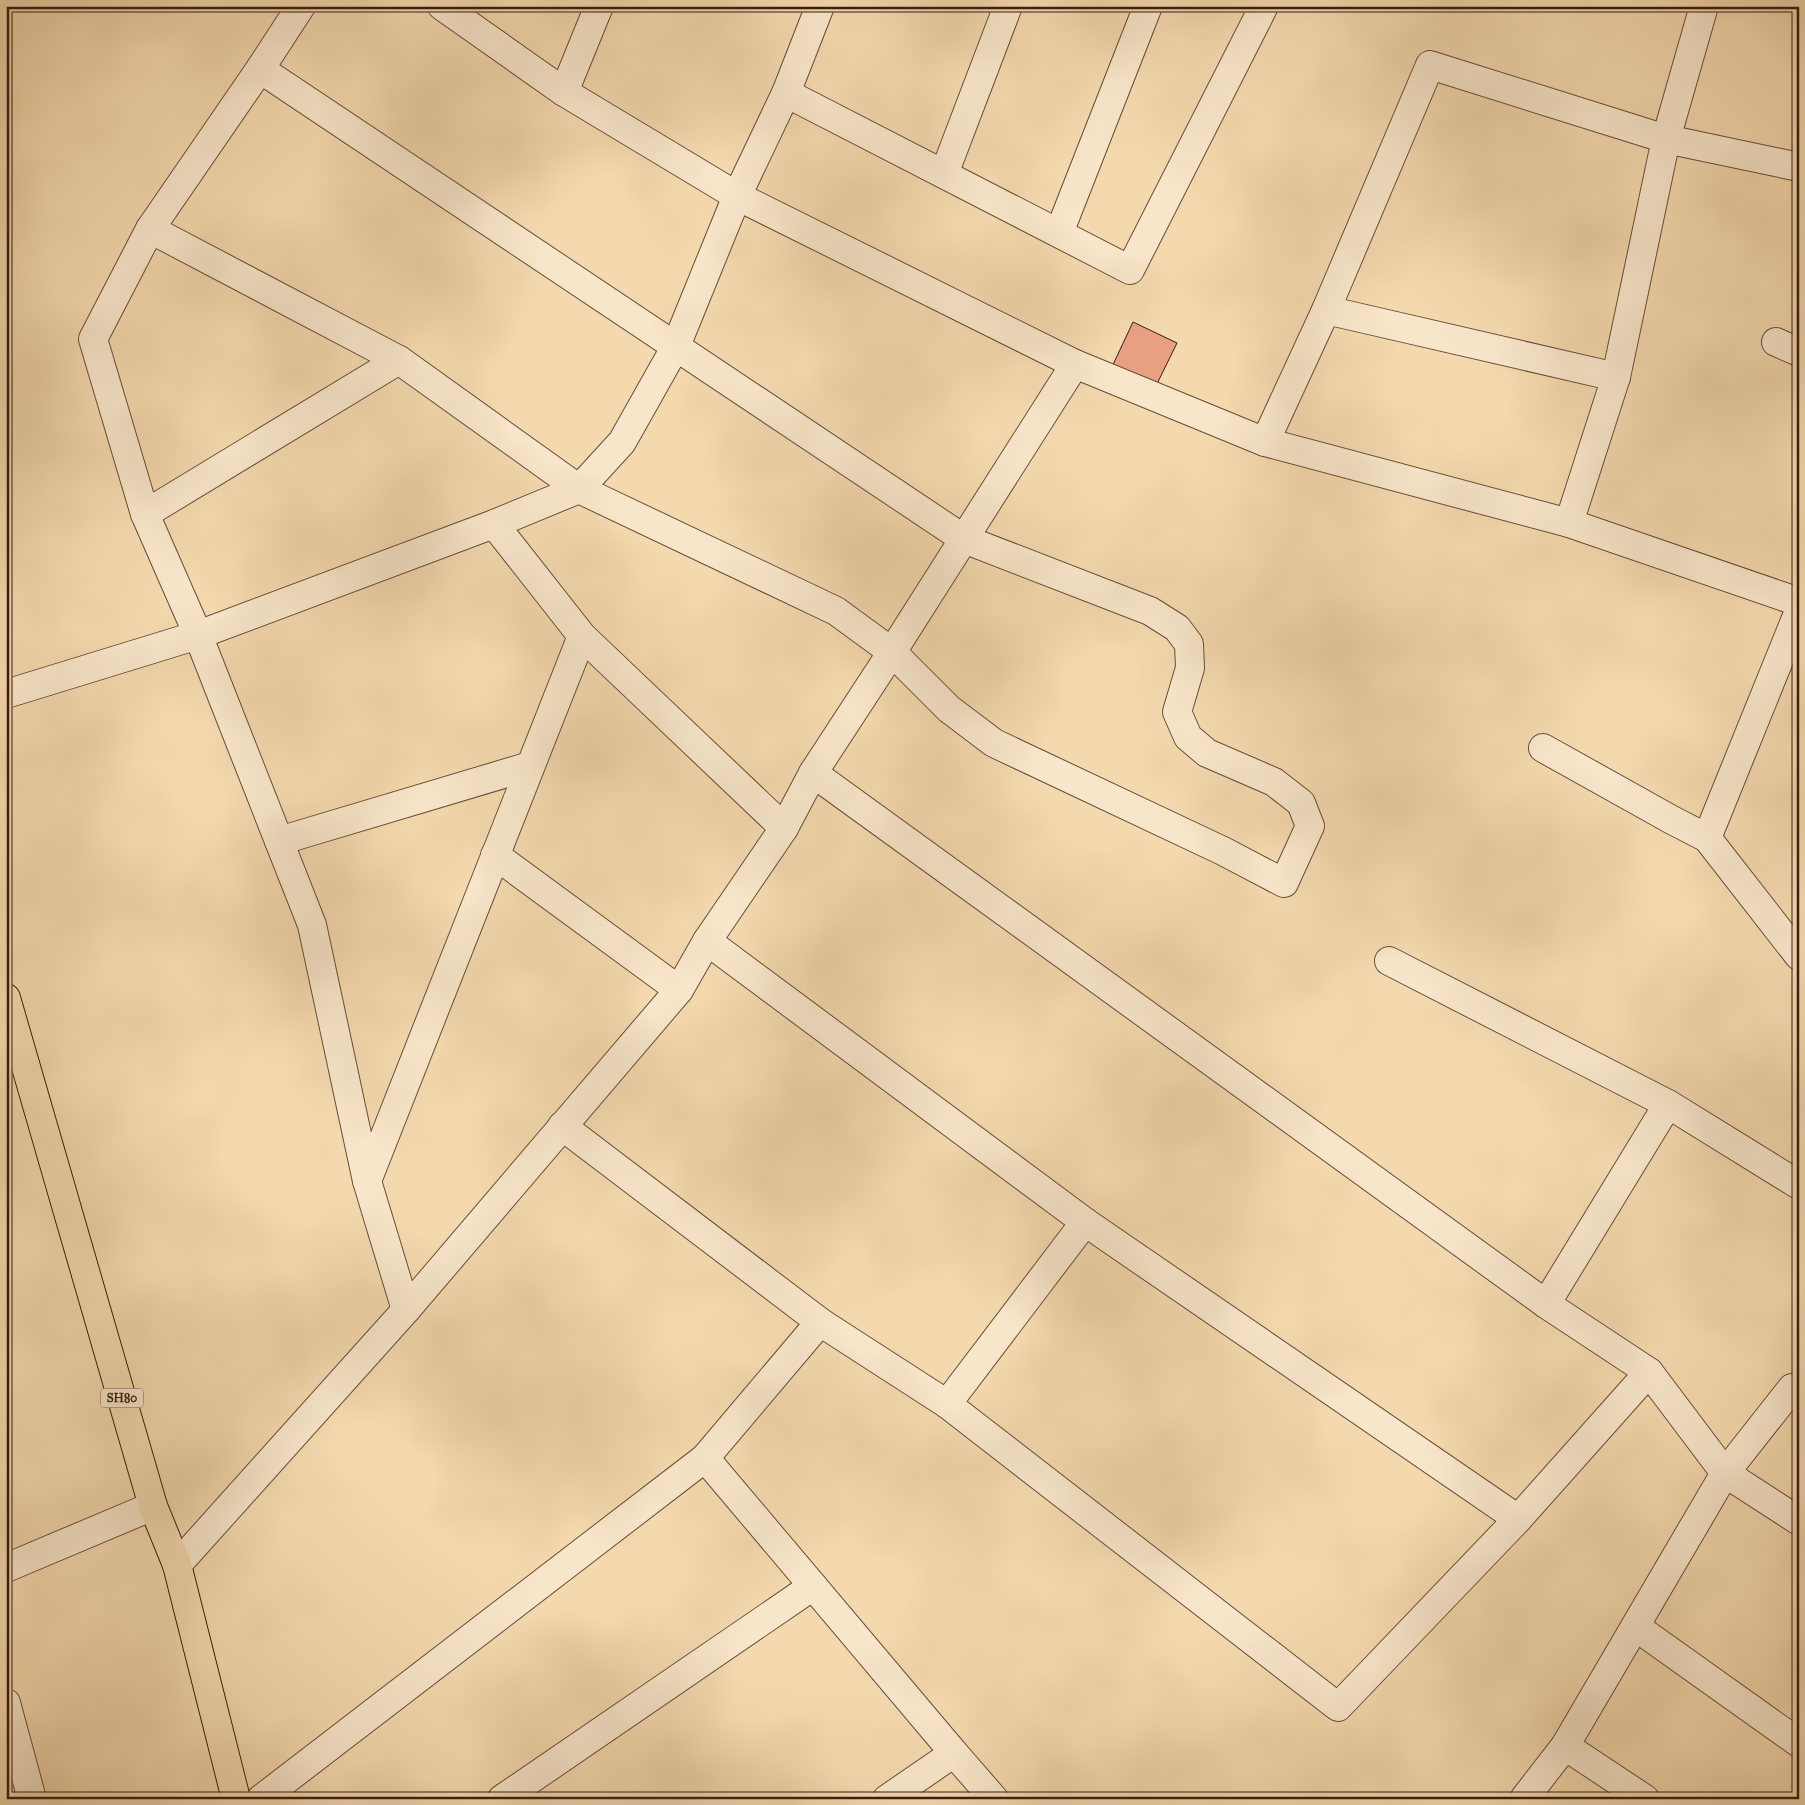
<svg xmlns="http://www.w3.org/2000/svg" width="1805" height="1805" viewBox="0 0 1805 1805" font-family="'IM FELL Great Primer',serif">
<rect width="100%" height="100%" fill="#f4d9ae"/>
<filter id="stains"><feTurbulence type="fractalNoise" baseFrequency=".004" numOctaves="4"/><feColorMatrix values="0 0 0 0 .2 0 0 0 0 .09 0 0 0 0 .02 0 0 0 .5 -.17"/></filter>
<radialGradient id="worn" r=".72"><stop offset=".6" stop-color="#630" stop-opacity="0"/><stop offset="1" stop-color="#630" stop-opacity=".3"/></radialGradient>
<polygon fill="#e9a082" stroke="#381d12" points="1133,322 1177,343 1153,392 1110,371"/>
<g fill="none" stroke-linecap="round" stroke-linejoin="round">
<g stroke="#674c39" stroke-width="30">
<g id="street">
<polyline points="301,6 260,69 150,229 93,339 145,514 198,635 312,925 367,1181 406,1310"/>
<polyline points="442,6 564,92 737,196 1075,364 1265,442 1569,523 1799,602"/>
<polyline points="564,92 599,6"/>
<polyline points="786,93 820,6"/>
<polyline points="944,174 1008,6"/>
<polyline points="150,229 399,360 579,489 836,611 892,652 949,709 994,743 1223,851 1284,883 1310,826 1301,803 1274,782 1207,753 1188,737 1177,712 1190,668 1189,644 1177,628 1150,611 964,539 260,69"/>
<polyline points="1059,233 1148,6"/>
<polyline points="1326,310 1616,377"/>
<polyline points="1776,342 1799,352"/>
<polyline points="1265,442 1326,310 1430,65 1666,139 1704,6"/>
<polyline points="145,514 399,360"/>
<polyline points="1569,523 1616,377 1666,139 1799,167"/>
<polyline points="494,524 582,636 784,828"/>
<polyline points="6,694 198,635 494,524 579,489 622,442 676,346 737,196 786,93 1130,270 1264,6"/>
<polyline points="1543,748 1672,820 1707,838 1799,611"/>
<polyline points="1707,838 1799,956"/>
<polyline points="279,841 530,766"/>
<polyline points="495,855 679,990"/>
<polyline points="707,941 784,828 813,773 892,652 1075,364"/>
<polyline points="1389,961 1668,1104 1546,1304"/>
<polyline points="1668,1104 1799,1185"/>
<polyline points="562,1126 820,1322 947,1404 1338,1707 1518,1519 1649,1372 1546,1304 813,773"/>
<polyline points="367,1181 582,636"/>
<polyline points="1649,1372 1725,1473 1799,1521"/>
<polyline points="947,1404 1085,1222"/>
<polyline points="705,1458 954,1753"/>
<polyline points="177,1565 406,1310 679,990 707,941 1085,1222 1518,1519"/>
<polyline points="6,1568 153,1506"/>
<polyline points="1636,1627 1799,1743"/>
<polyline points="6,1703 32,1799"/>
<polyline points="1565,1746 1645,1799"/>
<polyline points="261,1799 705,1458 820,1322"/>
<polyline points="502,1799 813,1586"/>
<polyline points="887,1799 954,1753 994,1799"/>
<polyline points="1524,1799 1565,1746 1725,1473 1792,1388 1799,1392"/>
</g>
</g>
<g stroke="#381d12" stroke-width="30">
<polyline id="primary" points="6,998 153,1506 177,1565 236,1799"/>
</g>
<use href="#street" stroke="#f8e6ca" stroke-width="28"/>
<use href="#primary" stroke="#f4d9ae" stroke-width="28"/>
</g>
<g text-anchor="middle" stroke-width="4" stroke-linejoin="round" paint-order="stroke">
<rect fill="#f8e6ca" stroke="#725949" stroke-width="1" x="101" y="1388.5" width="42" height="19" rx="4"/>
<g font-size="12" font-weight="bold" fill="#381d12">
<text x="122" y="1402">SH80</text>
</g>
</g>
<rect width="1805" height="1805" fill="none" stroke="#f4d9ae" stroke-width="25"/>
<rect x="8" y="8" width="1790" height="1790" fill="none" stroke="#381d12" stroke-width="2.5"/>
<rect x="12" y="12" width="1780" height="1780" fill="none" stroke="#381d12"/>
<rect width="100%" height="100%" filter="url(#stains)"/>
<rect width="100%" height="100%" fill="url(#worn)"/>
</svg>
